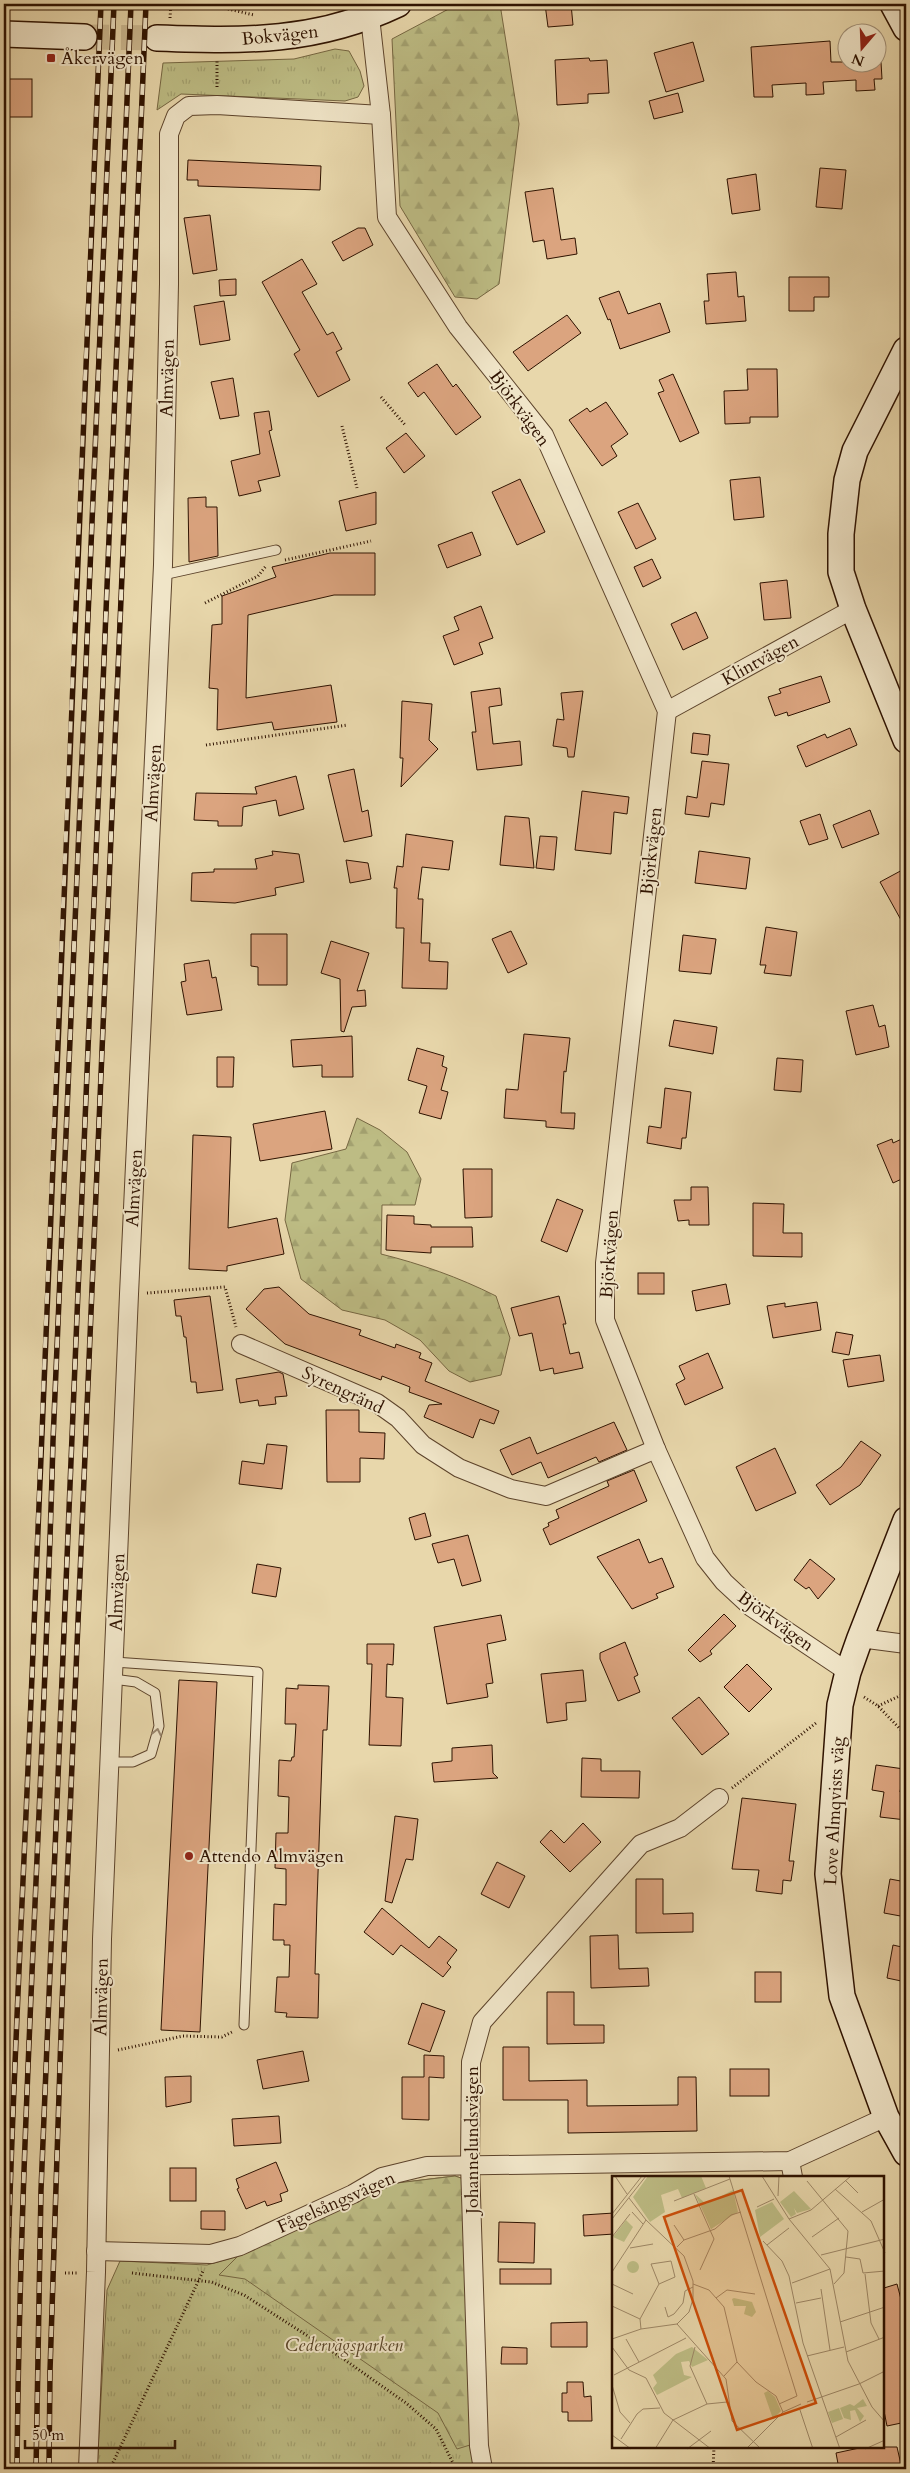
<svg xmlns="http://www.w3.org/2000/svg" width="910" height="2473" viewBox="0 0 910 2473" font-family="Cardo,serif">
<defs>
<pattern id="grass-tufts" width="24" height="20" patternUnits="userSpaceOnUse" patternTransform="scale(1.25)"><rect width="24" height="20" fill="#bdbc84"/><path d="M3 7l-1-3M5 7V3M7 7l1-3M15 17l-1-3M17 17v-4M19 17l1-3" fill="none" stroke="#a3a170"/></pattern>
<pattern id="forest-firs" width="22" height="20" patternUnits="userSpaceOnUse" patternTransform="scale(1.25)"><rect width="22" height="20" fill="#bdbc84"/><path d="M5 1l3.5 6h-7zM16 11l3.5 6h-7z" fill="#a3a170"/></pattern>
</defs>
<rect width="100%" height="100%" fill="#e8d7ab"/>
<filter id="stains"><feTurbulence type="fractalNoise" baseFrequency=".004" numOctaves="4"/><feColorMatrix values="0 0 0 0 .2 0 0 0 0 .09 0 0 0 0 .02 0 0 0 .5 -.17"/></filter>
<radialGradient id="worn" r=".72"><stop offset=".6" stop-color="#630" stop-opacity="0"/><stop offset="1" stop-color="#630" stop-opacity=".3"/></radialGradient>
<g fill="url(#grass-tufts)" stroke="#766742">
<polygon points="335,49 349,51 360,71 364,86 358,97 345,101 181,94 157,110 163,63 294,59"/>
<polygon points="455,2176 461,2178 475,2469 433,2469 431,2463 387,2469 97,2469 107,2290 120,2261 207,2265 238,2256 397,2183"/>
</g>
<g fill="url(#forest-firs)" stroke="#766742">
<polygon points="458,4 500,4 519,124 499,284 477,299 455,297 400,206 392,39"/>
<path d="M357,1118l23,12 27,22 14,27 -6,26h-33l-1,49c40,10 77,23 115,42l14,42 -9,37 -31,7 -21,-11 -29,-31 -35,-20 -43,-10 -41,-31 -16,-59 7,-57 54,-14z"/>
<polygon points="455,2176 461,2178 464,2183 470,2445 457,2449 438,2413 245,2279 219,2275 238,2256 397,2183"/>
</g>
<g fill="#dba47f" stroke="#2e1200">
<polygon points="545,4 571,4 573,25 548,27"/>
<polygon points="830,41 831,62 881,62 882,79 874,79 875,90 856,91 856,80 823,82 824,94 806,95 806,83 772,85 773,97 754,97 751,47"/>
<polygon points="693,42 704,81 666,92 654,53"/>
<polygon points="589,58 590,61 607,60 609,93 588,94 588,103 557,105 555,60"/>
<rect x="7" y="79" width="25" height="38"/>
<polygon points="678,93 683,112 654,119 649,101"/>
<polygon points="188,160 321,166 320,190 198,186 198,180 187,180"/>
<polygon points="820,168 846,170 842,209 816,207"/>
<polygon points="756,174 760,210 732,214 727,179"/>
<polygon points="553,188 561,240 575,238 577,254 547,259 544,240 533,242 525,192"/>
<polygon points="210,215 217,270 193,274 184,218"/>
<polygon points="358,228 365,228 373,245 343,261 332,242"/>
<polygon points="302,259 317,284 302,292 327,335 333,332 342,349 336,352 350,380 318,397 294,354 300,350 262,282"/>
<polygon points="736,272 738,297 744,296 746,321 706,324 704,301 709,301 707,274"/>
<polygon points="789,277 829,277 829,297 814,297 814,311 789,311"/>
<polygon points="236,279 236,295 220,296 219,280"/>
<polygon points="619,291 628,314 660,303 670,332 620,349 610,319 608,320 599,298"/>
<polygon points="224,301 230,340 200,345 194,306"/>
<polygon points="567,315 581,333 528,371 513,352"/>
<polygon points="437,364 453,387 456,384 481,417 456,435 424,392 418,397 408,383"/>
<polygon points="747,369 777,369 778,417 750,417 750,423 725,424 724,391 748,390"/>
<polygon points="673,374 699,433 680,442 658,393 664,391 659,380"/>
<polygon points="233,378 239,416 220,419 211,382"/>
<polygon points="606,402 628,434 611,446 617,456 602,466 569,420 587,408 590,412"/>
<polygon points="269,411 272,430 269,431 280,476 258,481 261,491 239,496 231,461 260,454 254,413"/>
<polygon points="406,433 425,456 404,473 386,448"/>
<polygon points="760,477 764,517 734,520 730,480"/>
<polygon points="520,479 545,532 517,545 492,492"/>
<polygon points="376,492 376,524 346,531 339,501"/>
<polygon points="206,497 206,507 217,507 218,556 189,562 188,498"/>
<polygon points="638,503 656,539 636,549 618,512"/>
<polygon points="472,532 481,555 447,568 438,545"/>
<polygon points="330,553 375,553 375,595 334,595 248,615 246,698 331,685 337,722 274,730 272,722 217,730 218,689 209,688 212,625 222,624 222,596 276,577 272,567"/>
<polygon points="652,559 661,578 643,587 634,567"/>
<polygon points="787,580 791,618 764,620 760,583"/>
<polygon points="481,606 493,638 479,643 483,654 454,665 443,636 459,630 454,617"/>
<polygon points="696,612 708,638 683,650 671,624"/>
<polygon points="821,676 830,702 788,716 787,712 775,716 768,697 781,693 779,689"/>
<polygon points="500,688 502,705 489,707 493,744 520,741 522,765 477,770 472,732 476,732 471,692"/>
<polygon points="583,691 574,757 568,757 567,748 553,746 557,719 564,720 561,693"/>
<polygon points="402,701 432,704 429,740 438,749 401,787 403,758 400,758"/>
<polygon points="850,728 857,745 806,767 797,746 825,734 827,738"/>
<polygon points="693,733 710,735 708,755 691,753"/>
<polygon points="702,761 729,764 724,805 711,803 709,817 685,814 687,796 697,798"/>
<polygon points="354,769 362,812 368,810 372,836 344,842 328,775"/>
<polygon points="296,776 304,809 279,816 276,800 243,807 242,826 218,826 218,821 194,820 196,793 257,794 255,787"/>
<polygon points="582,791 629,797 627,814 614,812 611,854 575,850"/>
<polygon points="870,810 879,834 842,848 833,825"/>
<polygon points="820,814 828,839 809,845 800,821"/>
<polygon points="505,816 529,818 534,868 500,865"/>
<polygon points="406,834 453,841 449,870 422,867 418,899 423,899 421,943 430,943 429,961 448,962 447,989 402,988 404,928 396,928 397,888 394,888 397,866 403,867"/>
<polygon points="540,836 557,837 554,870 536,868"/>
<polygon points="272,851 299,854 304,882 275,888 276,895 235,903 191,901 192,873 214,872 214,869 257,869 255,859 273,855"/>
<polygon points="699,851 750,858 746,889 695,883"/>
<polygon points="346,860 368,863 371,879 350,883"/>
<polygon points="906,868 906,929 880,882"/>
<polygon points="766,927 797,932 791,976 764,973 766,965 760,965"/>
<polygon points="511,931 527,964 508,973 492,939"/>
<polygon points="251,934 287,934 287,985 258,985 258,967 251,966"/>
<polygon points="683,935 716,939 711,974 679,971"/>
<polygon points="331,941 369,953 357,991 365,990 366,1006 352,1007 344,1032 341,1031 340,979 321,973"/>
<polygon points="209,960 212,978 216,977 222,1010 187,1015 181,982 186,981 184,964"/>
<polygon points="873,1005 879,1027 885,1025 889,1047 856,1055 846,1011"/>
<polygon points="674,1020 717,1027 713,1054 669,1046"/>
<polygon points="524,1034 570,1038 566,1072 564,1071 561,1113 575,1113 574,1129 546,1127 546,1121 504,1118 506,1089 518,1090"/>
<polygon points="352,1036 353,1077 322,1077 322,1065 293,1067 291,1040"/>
<polygon points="417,1048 444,1056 442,1066 447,1068 441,1090 448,1092 441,1119 419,1113 427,1086 408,1080"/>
<polygon points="217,1057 234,1057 233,1087 217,1087"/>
<polygon points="777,1058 803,1060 801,1092 774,1090"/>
<polygon points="665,1088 691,1092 686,1138 682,1138 681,1149 647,1143 649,1126 661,1128"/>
<polygon points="325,1111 332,1149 260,1161 253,1124"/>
<polygon points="193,1135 231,1137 228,1228 277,1218 284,1254 227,1266 227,1271 189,1269"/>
<polygon points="906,1137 906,1177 893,1183 877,1145 892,1139 893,1143"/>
<polygon points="463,1169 492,1169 492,1217 465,1218"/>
<polygon points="691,1187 708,1187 709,1225 689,1225 689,1220 678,1221 674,1200 691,1200"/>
<polygon points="557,1199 583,1210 567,1252 541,1241"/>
<polygon points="753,1203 784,1204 783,1233 802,1233 802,1257 753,1256"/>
<polygon points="387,1215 414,1216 414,1224 431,1225 431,1227 472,1227 473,1247 431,1247 431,1253 386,1250"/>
<rect x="638" y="1273" width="26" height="21"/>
<polygon points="726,1284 730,1304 696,1311 692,1291"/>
<polygon points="279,1287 309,1314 361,1330 359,1335 395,1348 396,1344 421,1353 419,1358 432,1363 425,1381 499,1411 494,1424 480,1419 473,1438 424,1417 429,1405 442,1404 409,1392 410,1387 382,1376 381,1380 285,1344 246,1309 264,1289"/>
<polygon points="210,1296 223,1390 197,1393 196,1382 191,1382 186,1337 184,1337 181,1316 176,1316 174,1300"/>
<polygon points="559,1296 566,1324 563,1324 570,1354 579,1352 583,1368 554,1374 553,1368 540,1371 532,1333 519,1336 511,1308"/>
<polygon points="817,1302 821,1330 773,1338 767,1306 785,1303 785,1307"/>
<polygon points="836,1332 853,1335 849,1355 832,1352"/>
<polygon points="708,1353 723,1388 685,1405 676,1384 685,1379 679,1366"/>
<polygon points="880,1355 884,1381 848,1387 843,1360"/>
<polygon points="279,1372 283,1374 287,1396 275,1397 276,1404 259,1406 258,1400 240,1403 236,1379"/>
<polygon points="326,1410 359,1410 359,1432 385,1433 384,1459 360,1458 360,1482 327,1482"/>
<polygon points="614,1422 627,1450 599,1462 596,1457 548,1478 541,1462 512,1475 500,1450 530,1437 537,1454"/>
<polygon points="861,1441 881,1455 860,1485 830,1505 816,1485 841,1467"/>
<polygon points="267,1444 287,1446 282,1489 239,1484 242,1461 264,1464"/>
<polygon points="775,1448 796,1493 756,1511 736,1467"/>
<polygon points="634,1470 647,1501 550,1545 543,1529 549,1526 548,1523 559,1518 556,1510 609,1486 607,1481"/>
<polygon points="425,1513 431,1536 415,1540 409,1518"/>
<polygon points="468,1535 481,1581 462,1586 454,1559 438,1563 432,1544"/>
<polygon points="639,1539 649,1563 662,1558 674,1587 656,1594 658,1598 632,1609 597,1557"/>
<polygon points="810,1559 835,1579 818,1599 809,1587 806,1589 794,1580"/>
<polygon points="257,1564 281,1568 276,1597 252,1593"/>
<polygon points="724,1614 736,1626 710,1651 712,1654 700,1662 688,1650"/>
<polygon points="501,1615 506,1640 487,1644 493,1683 486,1684 488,1697 447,1704 434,1627"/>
<polygon points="625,1642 638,1675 634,1677 640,1692 618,1701 600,1659 600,1653"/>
<polygon points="367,1644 394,1644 393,1665 387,1664 386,1697 403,1698 401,1746 369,1745 372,1664 367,1664"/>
<polygon points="747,1664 772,1689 749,1712 724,1687"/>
<polygon points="583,1670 586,1701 566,1703 567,1720 547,1723 541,1674"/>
<polygon points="179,1680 217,1682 200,2032 161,2030"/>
<polygon points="298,1685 329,1686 327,1730 323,1730 317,1902 315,1974 319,1974 318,2018 286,2017 287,2013 275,2012 277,1977 289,1977 290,1945 284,1945 284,1940 273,1940 274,1904 286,1905 286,1869 275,1868 276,1833 288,1833 289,1797 278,1796 279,1760 291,1761 292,1757 294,1757 296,1724 285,1724 286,1688 298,1689"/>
<polygon points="699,1697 729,1734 702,1755 672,1718"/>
<polygon points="492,1745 493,1773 498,1778 434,1782 432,1763 452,1761 452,1748"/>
<polygon points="582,1758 601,1759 601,1771 640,1771 639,1798 581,1797"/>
<polygon points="876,1765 904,1769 900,1792 906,1793 906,1820 880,1817 884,1792 872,1790"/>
<polygon points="742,1798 796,1804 789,1861 794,1861 791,1881 783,1880 782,1894 756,1891 759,1870 732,1869"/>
<polygon points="395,1816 418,1819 413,1860 406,1859 392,1903 385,1901"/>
<polygon points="583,1823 601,1842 570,1872 540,1842 551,1830 564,1843"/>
<polygon points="497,1862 525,1876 509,1908 481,1894"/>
<polygon points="636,1879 663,1879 663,1914 693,1913 693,1932 636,1933"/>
<polygon points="890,1879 906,1882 906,1917 884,1913"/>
<polygon points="382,1908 429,1948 439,1936 457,1950 447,1963 451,1967 443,1977 401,1945 393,1955 364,1932"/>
<polygon points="618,1935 619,1969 648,1968 649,1986 591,1988 590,1936"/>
<polygon points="893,1945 906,1948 906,1982 887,1978"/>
<rect x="755" y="1972" width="26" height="30"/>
<polygon points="547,1992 574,1992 574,2025 604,2025 604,2043 547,2044"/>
<polygon points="422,2003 445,2011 430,2052 408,2044"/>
<polygon points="503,2047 529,2047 529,2081 587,2080 587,2106 678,2105 678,2077 696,2077 697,2131 568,2133 568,2100 503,2100"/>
<polygon points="303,2051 309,2081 263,2089 257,2060"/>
<polygon points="424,2055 444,2056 444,2078 429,2077 429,2120 402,2119 402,2077 424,2077"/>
<rect x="730" y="2069" width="39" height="27"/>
<polygon points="191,2076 191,2102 166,2107 165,2077"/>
<polygon points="279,2116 281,2143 234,2146 232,2119"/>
<polygon points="276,2162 288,2191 280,2194 282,2201 267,2206 265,2201 246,2209 237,2189 239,2188 236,2179"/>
<rect x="170" y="2168" width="26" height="33"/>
<polygon points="201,2211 225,2211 225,2230 201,2229"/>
<polygon points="614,2213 614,2234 584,2236 583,2215"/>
<polygon points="499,2222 535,2223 534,2263 498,2262"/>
<rect x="500" y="2269" width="51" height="15"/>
<polygon points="897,2284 906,2318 906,2422 887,2426 884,2411 884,2288"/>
<polygon points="587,2322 587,2347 551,2347 551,2323"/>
<polygon points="502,2347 527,2348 527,2364 501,2364"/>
<polygon points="567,2382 583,2382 584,2397 591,2396 592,2421 568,2421 568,2412 562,2412 562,2393 567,2393"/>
<polygon points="864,2447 897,2447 902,2469 839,2469 836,2453"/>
</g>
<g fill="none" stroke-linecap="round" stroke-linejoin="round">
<polyline stroke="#ccb991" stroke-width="25" stroke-dasharray="25 12" stroke-linecap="butt" points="84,37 157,38"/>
<g stroke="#5c432b" stroke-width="11">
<g id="lane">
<polyline points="163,575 276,550"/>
<polyline points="114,1662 258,1672 244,2025"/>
<polyline points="110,1762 133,1762 151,1754 159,1726 155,1693 136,1682 113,1679"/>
</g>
</g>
<g stroke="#5c432b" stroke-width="20">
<g id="street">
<polyline points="370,17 381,115 387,217 458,327 544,435 667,711 605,1263 605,1320 656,1449 705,1558 724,1582 751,1607 848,1672"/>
<polyline points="667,711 853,609"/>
<polyline points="241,1344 377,1403 398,1418 423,1445 459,1468 511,1489 546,1496 656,1449"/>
<polyline points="860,1638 906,1644"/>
<polyline points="790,2161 793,2177"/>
<polyline points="96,2251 211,2254 240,2246 353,2194 382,2177 427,2166 790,2161 886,2117"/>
<polyline points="88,2469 96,2272 102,1939 129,1294 163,565 169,284 169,134 176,116 189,106 217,105 381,115"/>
<polyline points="483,2469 479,2446 470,2164 471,2062 482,2022 641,1844 680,1828 719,1798"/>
</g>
</g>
<g stroke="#2e1200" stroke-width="28">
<g id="secondary">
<polyline points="893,4 906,28"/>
<polyline points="4,34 84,37"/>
<path d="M157,38c88,3 159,5 241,-34"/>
<polyline points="906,350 855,451 847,480 841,534 841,572 853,609 906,740"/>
<polyline points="906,1520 860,1638 848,1672 840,1705 828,1874 842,1996 886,2117 906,2153"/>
</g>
</g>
<g stroke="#2e1200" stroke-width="3" stroke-dasharray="1 2.5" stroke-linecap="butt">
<polyline points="215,4 224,8 254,15"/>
<polyline points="170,18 171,4"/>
<polyline points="217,87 217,60"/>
<polyline points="381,397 406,426"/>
<polyline points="342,426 357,488"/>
<polyline points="285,560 371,541"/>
<polyline points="205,603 258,576 266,566"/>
<polyline points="206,745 348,725"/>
<polyline points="147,1293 225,1287 236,1327"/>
<polyline points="864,1697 878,1706 906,1735"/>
<polyline points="878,1706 906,1693"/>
<polyline points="732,1788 816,1723"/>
<polyline points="118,2050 183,2036 222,2037 234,2031"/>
<polyline points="65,2273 79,2273"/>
<polyline points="132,2273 211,2282 244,2295 342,2358 406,2403 436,2429 456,2469"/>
<polyline points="110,2469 203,2271"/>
<polyline points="713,2469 714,2447"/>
</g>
<use href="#lane" stroke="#f0e5c8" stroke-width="9"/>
<use href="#street" stroke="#f0e5c8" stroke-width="18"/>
<use href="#secondary" stroke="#f0e5c8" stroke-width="25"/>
<g stroke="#2e1200" stroke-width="5.5">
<g id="rail">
<path d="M4,2469c2,-281 19,-561 30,-842 21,-541 44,-1082 67,-1623"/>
<path d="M17,2469c3,-343 27,-685 36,-1028l61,-1437"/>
<polyline points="36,2469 41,2190 131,4"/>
<polyline points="49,2469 50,2371 62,2003 146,4"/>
</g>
</g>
<use href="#rail" stroke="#f0e5c8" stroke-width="4" stroke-dasharray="11" stroke-linecap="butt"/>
</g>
<defs><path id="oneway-chevron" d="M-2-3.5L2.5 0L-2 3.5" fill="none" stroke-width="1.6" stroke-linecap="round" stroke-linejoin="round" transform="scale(1.25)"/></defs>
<use stroke="#99866e" href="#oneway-chevron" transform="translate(157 1732) rotate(-78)"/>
<g fill="#8f2418" stroke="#f0e5c8" stroke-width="2">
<rect x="46" y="53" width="10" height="10" rx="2.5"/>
<circle cx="189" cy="1856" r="5"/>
</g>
<g text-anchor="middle" stroke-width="4" stroke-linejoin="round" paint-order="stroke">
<g font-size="18" fill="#2e1200" stroke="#f0e5c8">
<text transform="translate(280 35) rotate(-6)" y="6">Bokvägen</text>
<text transform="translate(167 378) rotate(-89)" y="6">Almvägen</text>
<text transform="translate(520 408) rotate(54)" y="6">Björkvägen</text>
<text transform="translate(760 660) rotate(-29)" y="6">Klintvägen</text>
<text transform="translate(153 783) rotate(-87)" y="6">Almvägen</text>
<text transform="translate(651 851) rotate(-84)" y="6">Björkvägen</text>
<text transform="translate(134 1188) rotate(-87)" y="6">Almvägen</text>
<text transform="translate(609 1254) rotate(-86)" y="6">Björkvägen</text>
<text transform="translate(343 1390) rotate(25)" y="6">Syrengränd</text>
<text transform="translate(117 1592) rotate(-88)" y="6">Almvägen</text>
<text transform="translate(776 1621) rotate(36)" y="6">Björkvägen</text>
<text transform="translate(834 1811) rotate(-87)" y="6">Love Almqvists väg</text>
<text transform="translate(101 1997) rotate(-89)" y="6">Almvägen</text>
<text transform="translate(472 2140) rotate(-90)" y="6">Johannelundsvägen</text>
<text transform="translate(336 2202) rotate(-24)" y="6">Fågelsångsvägen</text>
</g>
<g font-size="18" fill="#2e1200" stroke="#f0e5c8" text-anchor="start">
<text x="61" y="64">Åkervägen</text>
<text x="199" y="1862">Attendo Almvägen</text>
</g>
<g font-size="18" font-style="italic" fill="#594528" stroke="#f0e5c8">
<text x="344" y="2351">Cedervägsparken</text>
</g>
</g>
<g transform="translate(612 2176)">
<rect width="272" height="272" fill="#e8d7ab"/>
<path d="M36,0h53l5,12 -24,10 -4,-9 -17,6 4,17 -15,10 -17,-25zM121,14l5,22 -27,17 -16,-35 11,10zM182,15l17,18 -14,4 -3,-5 2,6 -5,3 -11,-15zM160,26l12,17 -24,18 -5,-27zM14,44l7,7 -9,15 -11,-5zM251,223l4,7 -10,2 7,8 -4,6 -5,-12 -5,1 1,9 -7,-2 -4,-10 10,-4 4,2zM227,232l4,11 -11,4 -4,-11z" fill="#bdbc84"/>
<path d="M91,30h1l25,8 -18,15zM15 91a6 6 0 1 1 12 0a6 6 0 1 1-12 0ZM122,122l18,4 4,10 -4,5 -8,-3 2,-8h-12l-2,-7zM80,171l16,13 -16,7 -3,-6 -8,1 3,13 8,2 -35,18 -4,-7 4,-5 -4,-8 23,-21zM156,215l7,6 6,14 -8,8 -9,-26z" fill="#bdbc84"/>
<path fill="none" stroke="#9e8867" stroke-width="1" d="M3,0l12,18M117,0l68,220 -18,8M150,0l27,43 41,50 18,92 24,46 13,15M233,4l13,13M195,5l41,50 -4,42 -10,11M223,13l36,32 14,32M82,18l20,45 -14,31M166,20l1,-20M62,25l56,-22M145,31l17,-8M20,36l11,12M250,36l23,-13M0,38l30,-38M0,43l34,-43M177,43l22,-9 40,-34M62,49l10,15M0,61l18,-23M200,61l27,-19M151,65l19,20 7,15 14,67 37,106M155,69l22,-17M65,71l7,-7 31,-11 16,-14 10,-3M18,72l23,-4M209,79l64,-16M234,81l14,2 3,14 22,-2M0,96l34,-52M253,98l6,49 8,16M180,107l38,-14M0,108l21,10M81,108l16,6 15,17 13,55 19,20 20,14 7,16M209,113l9,61M104,122l11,-8 28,4M184,127l25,-5M0,130l28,13M53,131l3,10 6,-3 9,-11 2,-12 8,-4M228,146l45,-15M65,148l49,55 6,42 29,28M29,153l-1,-10 19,-35 16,-7 -4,-16 -20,3 8,20M0,163l29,-10 36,-5 12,-12 4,-13v-18l-9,-25 -38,-36 -17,-22M14,163l13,23M0,171l17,23 17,8 18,35 47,36M83,171l-5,19 17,38M234,176l39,-15M195,180l37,-9M2,199l72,-37M112,200l13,-14M0,209l8,27 10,11M195,226l52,-18 26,-13M188,234l13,39M0,259l19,14M224,261l30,-17M9,263l16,-25 6,-5 17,-1M43,273l18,-29 34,-16 20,-2M75,273l24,-18M134,273l37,-37 18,-8M253,273l20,-9"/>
<path fill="#cc4e0a" fill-opacity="0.15" stroke="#cc4e0a" stroke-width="2.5" d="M130,14l74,213 -79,27 -73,-213z"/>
<rect width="272" height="272" fill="none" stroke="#2e1200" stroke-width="2.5"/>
</g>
<rect width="910" height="2473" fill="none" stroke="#e8d7ab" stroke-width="20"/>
<rect x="5" y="5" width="900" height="2463" fill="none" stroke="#2e1200" stroke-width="2.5"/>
<rect x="10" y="10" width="890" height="2453" fill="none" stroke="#2e1200"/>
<g transform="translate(862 48) rotate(199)"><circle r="24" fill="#f0e5c8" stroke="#a29178"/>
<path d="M0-4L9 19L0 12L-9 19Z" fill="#8f2418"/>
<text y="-8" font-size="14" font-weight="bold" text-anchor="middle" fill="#2e1200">N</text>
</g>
<path d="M25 2440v8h150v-8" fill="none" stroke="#2e1200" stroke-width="2.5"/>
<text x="32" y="2440" font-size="15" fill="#2e1200" stroke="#f0e5c8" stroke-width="4" paint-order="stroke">50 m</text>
<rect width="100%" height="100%" filter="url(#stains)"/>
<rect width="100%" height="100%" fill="url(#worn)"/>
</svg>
